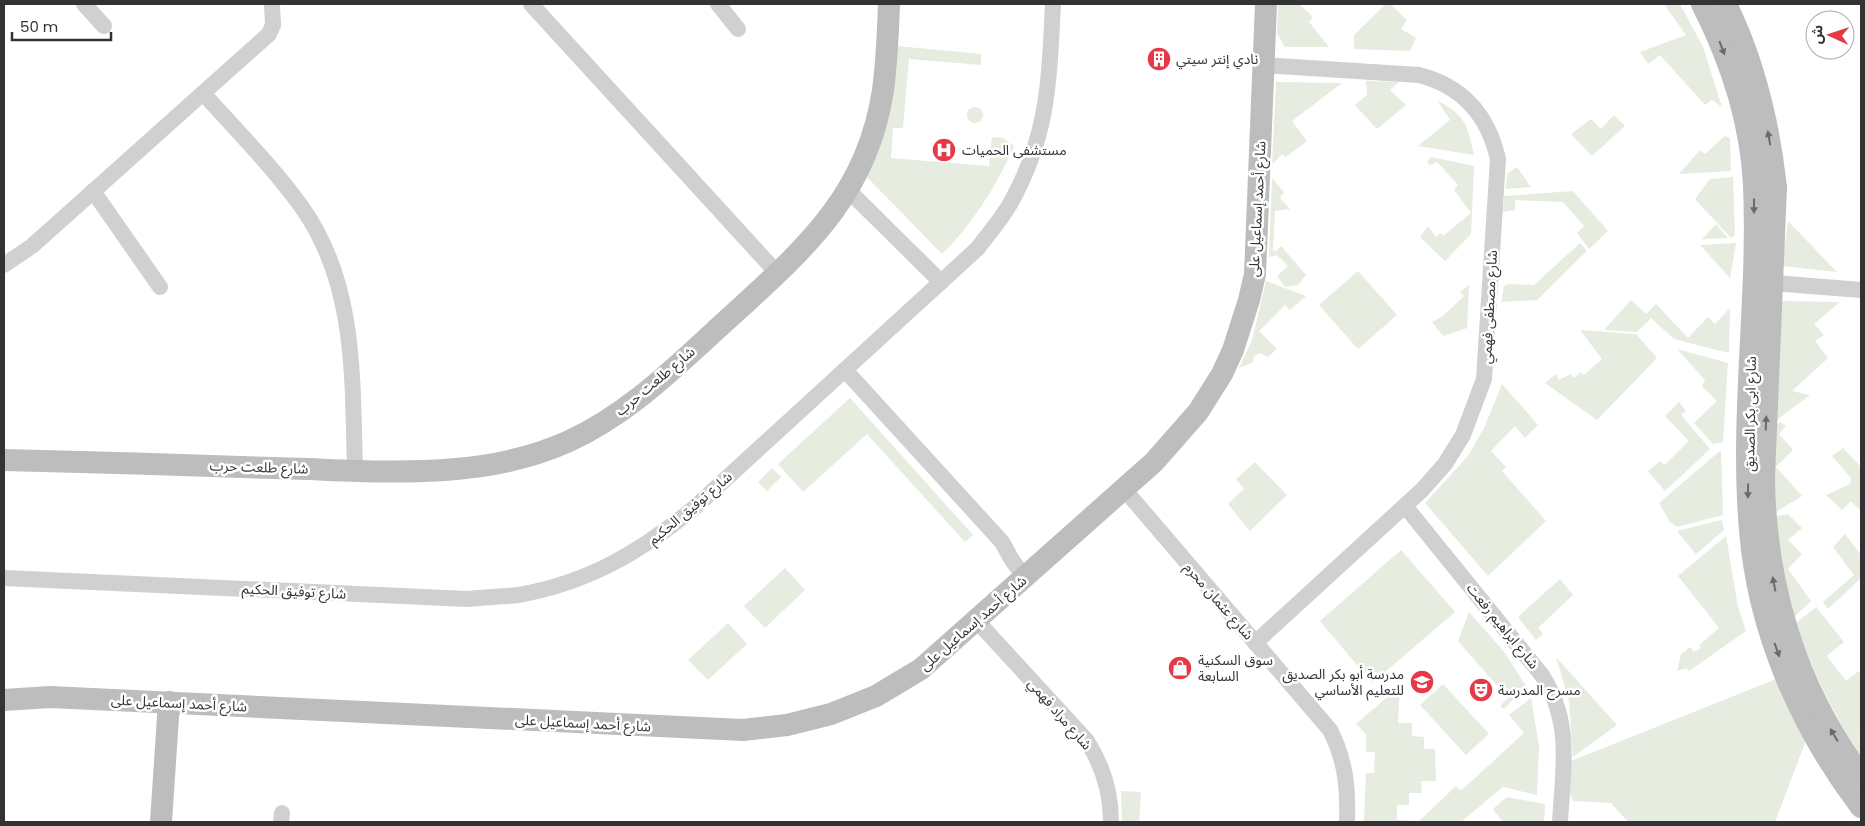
<svg xmlns="http://www.w3.org/2000/svg" width="1865" height="826" viewBox="0 0 1865 826" font-family="Poppins,'Noto Sans Arabic',sans-serif">
<rect width="100%" height="100%" fill="#fff"/>
<g fill="#e6ecdf">
<polygon points="1278,4 1299,4 1313,17 1309,22 1329,47 1285,47 1277,33"/>
<polygon points="1386,4 1390,4 1407,20 1401,29 1416,38 1410,51 1354,49 1354,35"/>
<polygon points="1664,4 1680,4 1703,47 1722,107 1712,100 1705,105 1660,55 1648,64 1640,52 1686,35"/>
<path d="M897,46l84,8v11l-72,-6 -6,69h-10l-2,30 98,8 3,-29 11,1 11,8c-17,39 -42,79 -72,108l-79,-81z"/>
<polygon points="1366,81 1399,82 1390,90 1406,105 1377,129 1355,105 1367,95"/>
<polygon points="1276,82 1342,83 1292,121 1307,141 1286,157 1282,154 1272,165"/>
<path d="M1437,100c29,17 30,23 37,55l-56,-9 32,-26z"/>
<circle cx="975" cy="115" r="8"/>
<polygon points="1614,115 1625,126 1592,156 1571,134 1591,119 1601,129"/>
<polygon points="1725,136 1730,138 1731,171 1679,174 1700,150 1705,154"/>
<polygon points="1431,157 1474,166 1471,234 1445,261 1420,237 1428,226 1436,237 1441,233 1443,236 1471,213 1454,190 1458,185 1437,162 1430,165 1427,162"/>
<polygon points="1517,167 1531,187 1506,189 1507,174"/>
<polygon points="1733,177 1735,235 1731,238 1695,199 1710,179"/>
<polygon points="1272,178 1284,192 1280,198 1290,209 1275,211 1273,250 1276,251 1281,246 1306,275 1298,285 1285,287 1277,276 1288,266 1277,255 1269,257"/>
<polygon points="1573,191 1608,231 1589,249 1577,233 1584,226 1563,202 1515,200 1515,210 1503,212 1504,196"/>
<polygon points="1788,221 1837,272 1782,266"/>
<polygon points="1716,224 1728,238 1702,239"/>
<polygon points="1580,243 1587,251 1537,300 1501,302 1504,286 1508,284 1534,285"/>
<polygon points="1736,243 1730,278 1700,245"/>
<polygon points="1358,271 1397,315 1358,349 1319,305"/>
<polygon points="1266,281 1306,296 1290,310 1285,305 1259,331 1277,349 1268,357 1260,353 1254,357 1252,363 1239,368 1252,340"/>
<polygon points="1469,285 1467,328 1443,336 1432,322 1443,316 1464,296 1460,292"/>
<polygon points="1631,300 1646,314 1656,304 1688,338 1708,317 1715,324 1730,308 1729,353 1674,339 1651,318 1637,332 1604,330"/>
<polygon points="1782,301 1840,302 1814,324 1824,335 1815,341 1828,358 1792,391 1810,395 1774,422"/>
<polygon points="1580,330 1636,334 1657,358 1597,420 1545,383 1556,374 1559,380 1571,374 1574,378 1581,372 1584,375 1602,359"/>
<polygon points="1677,349 1728,363 1723,442 1713,444 1694,423 1717,401 1702,386 1705,380"/>
<polygon points="1502,384 1538,425 1525,438 1515,426 1491,451 1506,467 1502,471 1546,521 1488,576 1425,503 1468,456 1484,428"/>
<polygon points="850,398 973,535 965,542 867,434 803,492 778,464"/>
<polygon points="1679,402 1686,411 1681,415 1710,449 1665,491 1648,471 1660,461 1665,465 1689,441 1665,416"/>
<polygon points="1780,422 1786,426 1779,434 1793,450 1776,467 1802,496 1774,513 1772,428"/>
<polygon points="1752,442 1811,727 1775,822 1628,822 1611,803 1573,801 1570,794 1571,761 1784,676"/>
<polygon points="1843,448 1861,467 1860,510 1851,501 1842,510 1826,495 1850,484 1851,478 1832,456"/>
<polygon points="1721,450 1723,515 1677,527 1670,522 1659,503"/>
<polygon points="1255,462 1287,495 1250,531 1228,504 1244,489 1236,479"/>
<polygon points="772,468 781,477 767,491 758,482"/>
<polygon points="1788,514 1802,528 1788,540 1802,554 1788,569 1811,601 1792,619 1773,517"/>
<polygon points="1722,520 1724,530 1696,554 1677,531"/>
<polygon points="1845,534 1861,555 1861,578 1828,609 1823,602 1854,575 1833,547"/>
<polygon points="1726,536 1738,607 1746,631 1689,671 1686,668 1677,671 1681,654 1690,647 1694,652 1701,648 1699,645 1719,628 1678,576"/>
<polygon points="1401,550 1455,612 1372,683 1320,621"/>
<polygon points="785,568 805,590 765,628 744,606"/>
<polygon points="1560,579 1573,595 1538,628 1543,634 1536,640 1518,617"/>
<path d="M1816,607l28,35 -17,14 19,25 13,-10 2,3v61l-2,1 2,3v17c-28,-41 -48,-86 -66,-132z"/>
<polygon points="1469,612 1505,653 1526,686 1504,709 1500,706 1508,698 1458,641"/>
<polygon points="728,623 747,644 708,680 688,660"/>
<polygon points="1556,657 1617,725 1573,757 1569,701"/>
<polygon points="1443,684 1489,734 1466,755 1420,705"/>
<polygon points="1400,686 1398,723 1412,723 1412,736 1424,737 1424,749 1435,749 1436,781 1421,781 1422,793 1409,793 1409,805 1397,805 1397,820 1419,821 1456,786 1459,790 1463,789 1524,733 1509,715 1531,698 1539,745 1537,795 1503,787 1461,822 1364,822 1366,773 1374,773 1375,752 1366,752 1366,734 1356,724"/>
<polygon points="1121,791 1141,792 1139,822 1122,822"/>
<polygon points="1507,797 1545,804 1544,822 1503,822 1493,809"/>
</g>
<g fill="none" stroke-linecap="round" stroke-linejoin="round">
<g stroke="#d0d0d0" stroke-width="16">
<polyline points="84,4 104,26"/>
<polyline points="531,4 778,274"/>
<polyline points="718,4 738,29"/>
<path d="M203,93c33,37 69,73 98,113 56,78 51,172 54,264"/>
<polyline points="848,190 941,282"/>
<polyline points="93,191 160,287"/>
<polyline points="4,265 32,246 269,34 273,25 272,4"/>
<polyline points="1761,282 1861,290"/>
<polyline points="845,370 1002,542 1012,560 1025,578"/>
<path d="M1124,489l206,241c16,31 18,59 17,92"/>
<path d="M1405,506l136,168c32,48 22,94 19,148"/>
<path d="M4,578l464,21c16,-2 33,-2 50,-4 70,-12 122,-43 176,-87l284,-260c10,-14 23,-28 32,-44 39,-69 39,-124 43,-200"/>
<path d="M977,621l110,120c16,25 24,51 24,81"/>
<path d="M1255,643l167,-153 23,-26 18,-29 21,-56 14,-220c-10,-44 -36,-73 -79,-84l-156,-10"/>
<polyline points="281,822 282,813"/>
</g>
<g stroke="#bdbdbd" stroke-width="22">
<path d="M1702,4c28,55 49,118 52,181 5,114 -14,230 -4,345 8,100 50,197 111,277"/>
<path d="M1726,4c28,57 43,120 50,183l-12,290c1,108 32,211 97,298"/>
<path d="M4,460c90,2 179,5 269,8 99,2 202,15 294,-26 67,-30 118,-85 172,-133 71,-65 129,-118 144,-219 4,-29 5,-58 6,-86"/>
<polyline points="4,700 50,697 743,730 787,725 831,714 876,696 921,669 1154,462 1198,412 1222,374 1233,350 1249,300 1255,274 1266,4"/>
<polyline points="161,822 169,702"/>
</g>
</g>
<defs><path id="oneway-solid" d="M-6-.8H1V-3.2L6.5 0L1 3.2V.8H-6Z" transform="scale(1.25)"/></defs>
<g fill="#6a6a6a">
<use href="#oneway-solid" transform="translate(1722 48) rotate(69)"/>
<use href="#oneway-solid" transform="translate(1769 138) rotate(-100)"/>
<use href="#oneway-solid" transform="translate(1754 206) rotate(90)"/>
<use href="#oneway-solid" transform="translate(1766 423) rotate(-88)"/>
<use href="#oneway-solid" transform="translate(1748 491) rotate(91)"/>
<use href="#oneway-solid" transform="translate(1774 584) rotate(-101)"/>
<use href="#oneway-solid" transform="translate(1777 650) rotate(70)"/>
<use href="#oneway-solid" transform="translate(1834 735) rotate(-121)"/>
</g>
<defs>
<g id="building-disc" transform="scale(1.25)"><circle r="9.5" fill="#e63946" stroke="#fff"/><path d="M-4-6H4V6H1V3H-1V6H-4ZM-2.5-4.3h1.7v1.8h-1.7ZM.8-4.3h1.7v1.8H.8ZM-2.5-1h1.7V.8h-1.7ZM.8-1h1.7V.8H.8Z" fill="#fff"/></g>
<g id="hospital-disc" transform="scale(1.25)"><circle r="9.5" fill="#e63946" stroke="#fff"/><path d="M-5-5h3v3.5h4V-5h3V5h-3V1.5h-4V5h-3Z" fill="#fff"/></g>
<g id="shop-disc" transform="scale(1.25)"><circle r="9.5" fill="#e63946" stroke="#fff"/><path d="M-5-2.5h2.3a2.7 3.5 0 0 1 5.4 0H5L5.5 6h-11ZM-1.5-2.5h3a1.5 2.3 0 0 0-3 0Z" fill="#fff"/></g>
<g id="school-disc" transform="scale(1.25)"><circle r="9.5" fill="#e63946" stroke="#fff"/><path d="M0-5L7-2L0 1L-7-2ZM-4 1L0 2.5L4 1V4Q0 6-4 4Z" fill="#fff"/></g>
<g id="theatre-disc" transform="scale(1.25)"><circle r="9.5" fill="#e63946" stroke="#fff"/><path d="M-5-5.5Q0-4 5-5.5V0Q5 5 0 6Q-5 5-5 0ZM-3.3-2.5H-1v1.5H-3.3ZM1-2.5H3.3v1.5H1ZM-2.8 1Q0 5.5 2.8 1Z" fill="#fff"/></g>
</defs>
<g fill-rule="evenodd">
<use href="#building-disc" x="1159" y="59"/>
<use href="#hospital-disc" x="944" y="150"/>
<use href="#shop-disc" x="1180" y="668"/>
<use href="#school-disc" x="1422" y="682"/>
<use href="#theatre-disc" x="1481" y="690"/>
</g>
<g text-anchor="middle" stroke-width="5" stroke-linejoin="round" paint-order="stroke">
<g font-size="14" fill="#333" stroke="#fff" text-anchor="start">
<text x="1176" y="64">نادي إنتر سيتي</text>
<text x="962" y="155">مستشفى الحميات</text>
<text x="1198" y="665">سوق السكنية<tspan x="1198" dy="16">السابعة</tspan></text>
<text x="1404" y="679" text-anchor="end">مدرسة أبو بكر الصديق<tspan x="1404" dy="16">للتعليم الأساسي</tspan></text>
<text x="1498" y="695">مسرح المدرسة</text>
</g>
<g font-size="14" fill="#333" stroke="#fff">
<text transform="translate(1257 209) rotate(-87)" y="5">شارع أحمد إسماعيل على</text>
<text transform="translate(1489 307) rotate(-87)" y="5">شارع مصطفى فهمي</text>
<text transform="translate(655 381) rotate(-40)" y="5">شارع طلعت حرب</text>
<text transform="translate(1750 414) rotate(-89)" y="5">شارع ابى بكر الصديق</text>
<text transform="translate(259 467) rotate(2)" y="5">شارع طلعت حرب</text>
<text transform="translate(690 508) rotate(-40)" y="5">شارع توفيق الحكيم</text>
<text transform="translate(294 591) rotate(3)" y="5">شارع توفيق الحكيم</text>
<text transform="translate(1219 601) rotate(49)" y="5">شارع عثمان محرم</text>
<text transform="translate(973 623) rotate(-41)" y="5">شارع أحمد إسماعيل على</text>
<text transform="translate(1503 626) rotate(51)" y="5">شارع ابراهيم رفعت</text>
<text transform="translate(179 703) rotate(3)" y="5">شارع أحمد إسماعيل على</text>
<text transform="translate(1060 714) rotate(49)" y="5">شارع مراد فهمي</text>
<text transform="translate(583 723) rotate(3)" y="5">شارع أحمد إسماعيل على</text>
</g>
</g>
<rect width="1865" height="826" fill="none" stroke="#333333" stroke-width="10"/>
<g transform="translate(1830 35) rotate(273)"><circle r="24" fill="#ffffff" stroke="#adadad"/>
<path d="M0-4L9 19L0 12L-9 19Z" fill="#e63946"/>
<text y="-8" font-size="14" font-weight="bold" text-anchor="middle" fill="#333333">ش</text>
</g>
<path d="M12 32v8h99v-8" fill="none" stroke="#333333" stroke-width="2.5"/>
<text x="20" y="32" font-size="15" fill="#333333" stroke="#ffffff" stroke-width="4" paint-order="stroke">50 m</text>
</svg>
